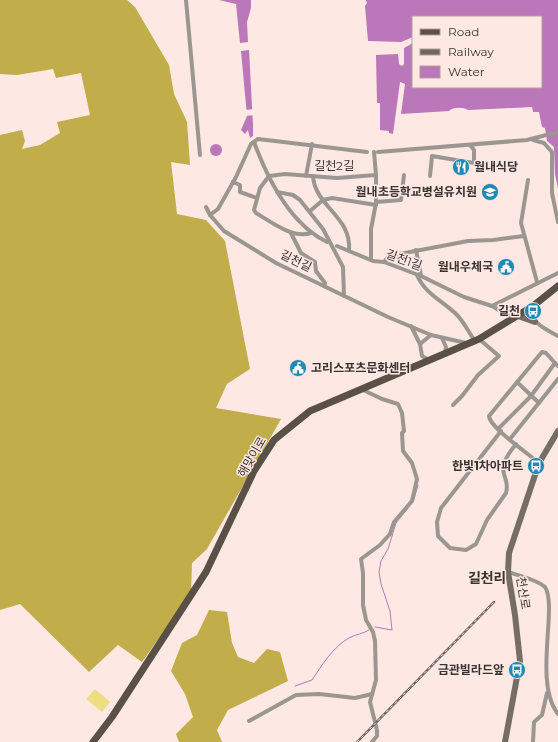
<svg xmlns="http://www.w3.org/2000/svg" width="558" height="742" viewBox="0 0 558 742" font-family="Montserrat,'Noto Sans KR',sans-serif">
<rect width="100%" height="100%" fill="#fde8e3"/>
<polygon fill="#efdd82" points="95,689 110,702 102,712 86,699"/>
<g fill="#c1ad49">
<polygon points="0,0 127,0 135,7 169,65 174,94 187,122 190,165 171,162 177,214 206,220 225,241 250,369 227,384 216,408 281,419 207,549 192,563 191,593 142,662 118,645 89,672 20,604 0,610 0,135 22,130 25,141 22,149 40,145 60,133 57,122 90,115 81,73 56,78 53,69 17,75 0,74"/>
<polygon points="209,610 227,612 232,643 238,657 254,663 267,649 280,652 288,681 228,710 217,730 222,742 179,742 176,734 193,717 185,694 171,671 182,643 197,635"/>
</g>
<g fill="#ba77b9">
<polygon points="219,0 251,0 251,8 247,22 248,42 240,43 236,4"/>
<path d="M366,0h192v189l-3,-15 -1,-27 -7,-6 -2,-13 -3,-1 -3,-15h-6l-1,-5 -64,3c-5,-3 -15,-3 -19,1l-48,3 4,-30 -5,-2 -7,52 -4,-1v-2l-9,-1v-27h-3l-1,-48 22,-1 1,10 3,2 2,-2v-16l9,-5v44h128v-70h-128v20l-12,5 -33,-1 -3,-35 2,-3z"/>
<polygon points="249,50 253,125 253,136 250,138 248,130 245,134 241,130 247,116 241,51"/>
<circle cx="216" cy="150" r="6"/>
</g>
<polygon fill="#fde8e3" points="254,109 255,115 245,116 245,110"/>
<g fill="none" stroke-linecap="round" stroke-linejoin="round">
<g stroke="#ba77b9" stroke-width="1">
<polyline points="414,499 418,485"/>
<polyline points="375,627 392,630 390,611 381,584 379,572 381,561 388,549 396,523 409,507"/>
<path d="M295,686l17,-6c10,-15 21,-33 37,-42 7,-4 14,-4 20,-8"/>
</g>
<g stroke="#9c9691" stroke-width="4">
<polyline points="186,0 200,155"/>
<polyline points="533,140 544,143 552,152 552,193 558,222"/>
<path d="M254,142c14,38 36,82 73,100"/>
<polyline points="367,152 258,139 251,144 236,177 218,209 210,215 224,231 276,263 388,317 431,335 466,343"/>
<polyline points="378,152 527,140 558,132"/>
<polyline points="376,175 376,202 401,200 404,175"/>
<polyline points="306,176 312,144"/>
<path d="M313,176c2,31 39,40 36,75"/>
<polyline points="430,176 432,156 474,163 474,150 470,145"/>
<polyline points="528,180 521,223 537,282"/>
<polyline points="233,182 240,185 240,192 257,198"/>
<polyline points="277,192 293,195 300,200 323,229 343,267 344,296"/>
<polyline points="206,207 210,215"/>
<polyline points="310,211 323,200 332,198 376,205"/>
<polyline points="291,233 301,253 315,262 316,271 325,283 324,286"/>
<path d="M311,233c-18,6 -40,-11 -55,-20l-2,-3 6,-22 9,-12 16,-2 52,4 39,-3 -2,-23"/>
<polyline points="337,246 373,261 384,262 421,276 464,297 492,306 507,315 516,316"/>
<polyline points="416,250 421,276"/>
<polyline points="371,260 371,229 376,203"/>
<polyline points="384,262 389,256 468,241 493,240 524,236"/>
<path d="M417,275c8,19 26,26 40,40 7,7 12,18 18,26"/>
<polyline points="492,306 558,273"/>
<path d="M533,307c-4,16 13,22 25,29"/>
<polyline points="411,326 420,344 422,356 429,360"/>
<polyline points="442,338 446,347 445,353"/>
<polyline points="420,344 431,335"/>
<polyline points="517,382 539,403"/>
<polyline points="361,389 382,399 398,404 402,413 404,431 402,433 403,451 412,463 417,479 412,501 394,522 390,534 380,545 361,559 363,573 363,605 366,620 373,632 375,641 376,680 370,702 377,730 377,736 372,742"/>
<polyline points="453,405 462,396 478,375 499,356 479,339"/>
<polyline points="498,429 531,396 555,363 558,366"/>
<path d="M501,431l-60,77 -4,14 1,14 12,12 16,2 10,-6 11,-24 19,-27c2,-8 0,-12 -2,-19 -3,-12 6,-22 12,-30"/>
<polyline points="510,439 558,379"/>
<path d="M539,463c-10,-9 -49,-35 -50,-47l53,-64 4,1 9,10"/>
<path d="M508,572c11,4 28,7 37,15 13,20 -12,95 13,127"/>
<polyline points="249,721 296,695 319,694 355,698 372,694"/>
<polyline points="533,742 534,722 542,715 547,693"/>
</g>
<g stroke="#766d65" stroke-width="6">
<polyline points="518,316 535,322"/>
<polyline points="505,742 520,661 515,615 508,572 509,553 539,463 558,431"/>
</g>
<polyline stroke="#5a5046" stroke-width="7" points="93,742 112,717 206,572 254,471 274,440 310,411 479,339 533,306 558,286"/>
<g stroke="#716663" stroke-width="2.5">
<polyline id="rail" points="357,742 494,602"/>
</g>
<use href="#rail" stroke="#fde8e3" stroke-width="1" stroke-dasharray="3" stroke-linecap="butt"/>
</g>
<defs>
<g id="restaurant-disc" transform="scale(0.9)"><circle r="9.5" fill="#228ab2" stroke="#fde8e3"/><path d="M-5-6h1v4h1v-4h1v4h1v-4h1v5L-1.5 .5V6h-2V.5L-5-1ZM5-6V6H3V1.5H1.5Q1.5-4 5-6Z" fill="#fff"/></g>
<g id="school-disc" transform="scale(0.9)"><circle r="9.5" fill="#228ab2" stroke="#fde8e3"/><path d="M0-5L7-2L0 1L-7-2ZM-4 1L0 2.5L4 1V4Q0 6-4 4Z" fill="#fff"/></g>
<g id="civic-disc" transform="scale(0.9)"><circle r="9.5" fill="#228ab2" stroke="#fde8e3"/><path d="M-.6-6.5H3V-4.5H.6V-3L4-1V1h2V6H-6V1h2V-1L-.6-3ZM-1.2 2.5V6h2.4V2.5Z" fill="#fff"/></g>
<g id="bus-disc" transform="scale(0.9)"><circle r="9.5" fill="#228ab2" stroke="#fde8e3"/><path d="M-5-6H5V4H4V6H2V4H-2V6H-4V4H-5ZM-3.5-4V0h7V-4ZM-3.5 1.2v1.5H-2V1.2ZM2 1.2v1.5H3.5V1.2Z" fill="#fff"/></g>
</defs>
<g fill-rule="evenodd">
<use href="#restaurant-disc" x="461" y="167"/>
<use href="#school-disc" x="490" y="192"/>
<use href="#civic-disc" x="506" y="267"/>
<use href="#bus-disc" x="533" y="311"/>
<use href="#civic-disc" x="298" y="368"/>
<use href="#bus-disc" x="536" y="466"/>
<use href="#bus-disc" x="517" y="670"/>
</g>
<g text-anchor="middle" stroke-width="3" stroke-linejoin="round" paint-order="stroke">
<g font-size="12" fill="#3a3230" stroke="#fde8e3">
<text x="334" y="170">길천2길</text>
<text transform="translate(404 260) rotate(20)" y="4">길천1길</text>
<text transform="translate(296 261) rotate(26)" y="4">길천길</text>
<text transform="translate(252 457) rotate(-60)" y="4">해맞이로</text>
<text transform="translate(523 593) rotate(81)" y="4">천산로</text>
</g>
<g font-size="12" font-weight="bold" fill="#3a3230" stroke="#fde8e3" text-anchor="end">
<text x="474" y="171" text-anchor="start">월내식당</text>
<text x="477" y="196">월내초등학교병설유치원</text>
<text x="493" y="271">월내우체국</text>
<text x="520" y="315">길천</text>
<text x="311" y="372" text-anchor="start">고리스포츠문화센터</text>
<text x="523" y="470">한빛1차아파트</text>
<text x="504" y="674">금관빌라드앞</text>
</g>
<g font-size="14" font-weight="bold" fill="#3a3230" stroke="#fde8e3">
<text x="487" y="583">길천리</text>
</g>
</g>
<rect x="412" y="16" width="130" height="72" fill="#fde8e3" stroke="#af9f9b"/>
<rect x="420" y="29" width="20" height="6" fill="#5a5046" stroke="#af9f9b"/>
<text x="448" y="36" font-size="12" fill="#3a3230">Road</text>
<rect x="420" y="49" width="20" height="6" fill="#716663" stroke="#af9f9b"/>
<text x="448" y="56" font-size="12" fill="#3a3230">Railway</text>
<rect x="420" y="66" width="20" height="12" fill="#ba77b9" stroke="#af9f9b"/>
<text x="448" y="76" font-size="12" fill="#3a3230">Water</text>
</svg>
